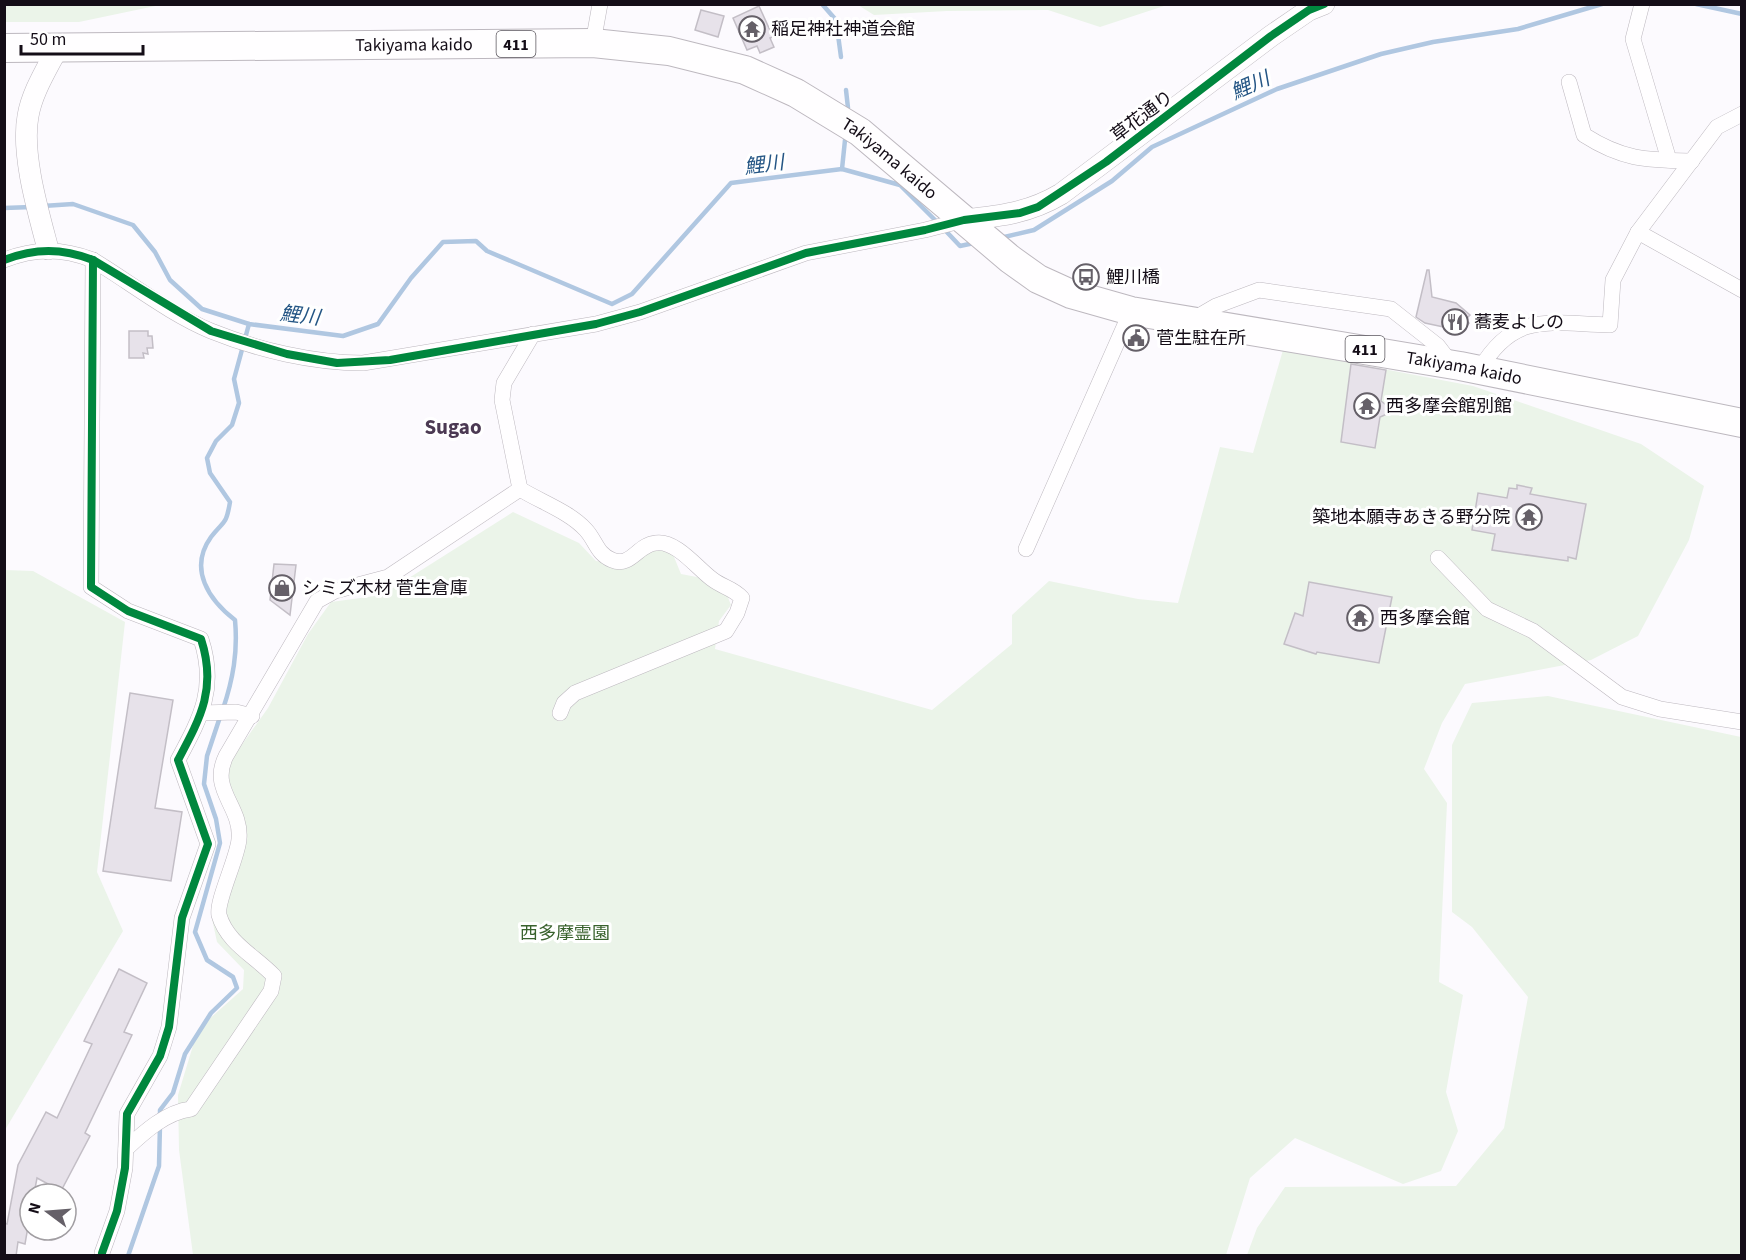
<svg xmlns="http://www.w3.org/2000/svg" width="1746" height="1260" viewBox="0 0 1746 1260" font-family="'Source Sans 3','Noto Sans JP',sans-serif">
<rect width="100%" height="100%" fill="#fcfafe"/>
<g fill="#ebf4e9">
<polygon points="4,5 5,4 160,5 79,22 5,22"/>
<polygon points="858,5 1167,5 1100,27 1048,10 947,11 874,15"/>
<polygon points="1283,350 1473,386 1641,444 1704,486 1689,540 1638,636 1591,660 1465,684 1442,723 1424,769 1447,803 1439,982 1463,995 1446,1092 1458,1131 1441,1171 1403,1184 1295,1138 1250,1178 1226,1255 193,1255 179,1150 178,1095 198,1029 243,989 244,970 217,942 211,914 233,835 226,767 268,708 308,634 331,602 382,595 513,512 579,543 596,561 627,565 647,548 672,552 681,574 702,578 725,590 731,605 719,621 715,649 932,710 1012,644 1012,615 1049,581 1138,599 1178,603 1220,447 1253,453"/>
<polygon points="5,570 33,571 125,622 97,872 123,931 5,1130"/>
<polygon points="1548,696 1741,737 1741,1255 1247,1255 1257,1228 1285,1187 1456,1186 1504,1128 1528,997 1472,927 1452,912 1452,745 1472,703"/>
</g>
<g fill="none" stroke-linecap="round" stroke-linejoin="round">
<g stroke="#b0c7e1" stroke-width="4.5">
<polyline points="822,4 836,20 841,57"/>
<polyline points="1696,4 1742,14"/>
<polyline points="846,90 848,108"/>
<polyline points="842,169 845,140"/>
<polyline points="43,206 73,204 133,225 155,252 170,280 202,309 249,324 343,336 378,324 411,278 443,242 476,241 487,251 612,304 632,294 731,183 842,169 900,185 937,222"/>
<polyline points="4,208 32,207"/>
<polyline points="943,228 960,246 974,243"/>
<polyline points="1000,238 1034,230 1112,181 1152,147 1277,89 1381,54 1433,42 1518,29 1602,4"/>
<path d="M223,709c10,-30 15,-57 12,-89 -26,-20 -47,-51 -24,-83 13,-17 15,-11 19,-35l-20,-29 -3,-15 9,-17 16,-16 7,-22 -5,-24 15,-55"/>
<polyline points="160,1117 160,1110 173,1093 185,1054 211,1013 237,988 233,977 207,960 195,932 220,843 216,819 204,784 207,756 220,717"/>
<polyline points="128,1256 159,1166 160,1125"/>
</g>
</g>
<g fill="#e7e2ea" stroke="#c3bec6" stroke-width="1.5">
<polygon points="759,6 773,37 770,38 774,47 760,53 757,46 747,50 733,18"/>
<polygon points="701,10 724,16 718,37 695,30"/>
<polygon points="1427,270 1429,270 1432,297 1456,303 1470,315 1465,320 1469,323 1462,331 1425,323 1416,317"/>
<polygon points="129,331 148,331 148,336 152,336 153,348 147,348 148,354 143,353 144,358 129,358"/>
<polygon points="1351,364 1386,370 1381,401 1394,411 1380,417 1375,448 1341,442"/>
<polygon points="1517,485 1532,488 1530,494 1586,504 1576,559 1568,557 1568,561 1492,550 1495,534 1472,530 1478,493 1507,498 1509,488 1517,489"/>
<polygon points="274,564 296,565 290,615 270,600"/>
<polygon points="1309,582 1392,597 1379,663 1317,652 1316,654 1284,644 1295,613 1303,616"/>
<polygon points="130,693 173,700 155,808 182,812 171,881 103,871"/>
<polygon points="119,969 147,983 124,1032 132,1035 85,1133 90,1136 61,1191 37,1178 34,1194 30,1194 30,1215 25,1244 18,1242 16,1256 4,1256 4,1223 7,1224 18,1165 46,1112 57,1118 92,1044 84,1041"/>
</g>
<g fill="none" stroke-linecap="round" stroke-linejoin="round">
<g stroke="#bdb8bf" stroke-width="16">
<g id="street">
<polyline points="1642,4 1633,39 1669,160"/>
<polyline points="593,43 600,4"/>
<path d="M1569,82l15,53c39,25 62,25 108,26"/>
<polyline points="1638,232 1742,290"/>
<path d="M4,260c31,-12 58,-12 89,0 38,23 77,54 118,71 47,19 102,32 152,32l233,-39 44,-12 166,-59 119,-23 39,-10"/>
<path d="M93,260l-2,327 37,24 73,28c16,49 0,78 -23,121l30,84 -26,74 -13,109 -9,29 -33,58 -2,54 -8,43 -15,42"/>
<polyline points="1192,320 1216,306 1259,290 1391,309 1438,346 1451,363"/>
<path d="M1480,369c35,-59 71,-45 130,-44l3,-45 25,-48 79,-105 25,-13"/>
<path d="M520,489c21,13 50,23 66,41 10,11 11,24 26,30 19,8 26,-16 44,-17 20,-3 41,25 56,36 10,8 21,9 30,19l-5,15 -11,18 -151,62 -11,10 -4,10"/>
<polyline points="1026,549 1131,311"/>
<polyline points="1438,558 1487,609 1533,631 1622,697 1660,709 1742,722"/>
<polyline points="202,713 236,712 252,716"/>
<path d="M126,1149c18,-17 40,-37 65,-40l80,-118 3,-15c-19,-20 -47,-33 -55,-61 -3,-14 19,-58 20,-76 3,-33 -30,-49 -13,-83l91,-155 18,-10 53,-14 132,-88 -18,-89 2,-17 29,-49"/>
</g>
</g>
<g stroke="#bdb8bf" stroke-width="22">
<g id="secondary">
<path d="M964,220c36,-4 65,-7 97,-26l210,-158 38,-26 15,-6"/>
<path d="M48,249c-10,-38 -27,-95 -20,-133 4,-24 19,-47 30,-69"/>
</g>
</g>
<g stroke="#bdb8bf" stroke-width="30">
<g id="highway">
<path id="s1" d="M4,48l589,-5 76,8 76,19 51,23 64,39 150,127 28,20 33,15 60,17 329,55 282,57"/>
</g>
</g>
<use href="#street" stroke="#fffeff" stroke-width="15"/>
<use href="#secondary" stroke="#fffeff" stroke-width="21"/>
<use href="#highway" stroke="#fffeff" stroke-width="28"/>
<g stroke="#fff" stroke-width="11">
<g id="cycleway">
<path d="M4,260c31,-12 58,-12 89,0l118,71 76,23 50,9 53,-3 206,-36 44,-12 166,-59 119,-23 39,-10 56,-7 18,-6 68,-45 165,-126 38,-26 15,-6"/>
<path d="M93,260l-2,327 37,24 73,28c16,49 0,78 -23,121l30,84 -26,74 -13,109 -9,29 -33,58 -2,54 -8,43 -15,42"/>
</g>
</g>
<use href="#cycleway" stroke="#00873e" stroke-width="8"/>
</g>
<defs>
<g id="temple-ring" transform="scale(1.35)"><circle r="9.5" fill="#fff" stroke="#656068" stroke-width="1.5"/><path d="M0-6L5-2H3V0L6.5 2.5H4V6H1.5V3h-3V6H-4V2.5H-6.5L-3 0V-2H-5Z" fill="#656068"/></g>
<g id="bus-ring" transform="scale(1.35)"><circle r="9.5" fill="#fff" stroke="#656068" stroke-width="1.5"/><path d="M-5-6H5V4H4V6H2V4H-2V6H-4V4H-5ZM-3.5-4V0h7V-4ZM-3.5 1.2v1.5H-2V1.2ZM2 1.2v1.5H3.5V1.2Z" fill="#656068"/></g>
<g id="restaurant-ring" transform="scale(1.35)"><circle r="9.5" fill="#fff" stroke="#656068" stroke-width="1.5"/><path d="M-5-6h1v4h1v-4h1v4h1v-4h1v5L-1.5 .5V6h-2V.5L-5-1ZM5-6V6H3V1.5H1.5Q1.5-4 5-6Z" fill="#656068"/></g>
<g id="civic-ring" transform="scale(1.35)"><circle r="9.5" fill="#fff" stroke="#656068" stroke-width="1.5"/><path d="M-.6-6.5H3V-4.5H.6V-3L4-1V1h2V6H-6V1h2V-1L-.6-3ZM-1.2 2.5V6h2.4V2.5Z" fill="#656068"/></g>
<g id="shop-ring" transform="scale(1.35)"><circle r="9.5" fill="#fff" stroke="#656068" stroke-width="1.5"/><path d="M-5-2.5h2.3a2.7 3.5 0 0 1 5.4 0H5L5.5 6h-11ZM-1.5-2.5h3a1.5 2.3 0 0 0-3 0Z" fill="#656068"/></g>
</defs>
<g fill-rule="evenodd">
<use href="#temple-ring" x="752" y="29"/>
<use href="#bus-ring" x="1086" y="277"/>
<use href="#restaurant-ring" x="1455" y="322"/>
<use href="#civic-ring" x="1136" y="338"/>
<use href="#temple-ring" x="1367" y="406"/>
<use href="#temple-ring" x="1529" y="517"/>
<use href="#shop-ring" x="282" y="588"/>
<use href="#temple-ring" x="1360" y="618"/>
</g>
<g text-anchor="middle" stroke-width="6" stroke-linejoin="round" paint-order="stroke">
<g fill="#fff" stroke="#5a565d" stroke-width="1.5">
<rect x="496.5" y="31" width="39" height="26" rx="4.5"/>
<rect x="1345.5" y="336" width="39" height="26" rx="4.5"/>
</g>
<g font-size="16" font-weight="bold" fill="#140d17">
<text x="516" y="50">411</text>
<text x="1365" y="355">411</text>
</g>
<g font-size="18" fill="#140d17" stroke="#fff" text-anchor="start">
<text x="771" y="35">稲足神社神道会館</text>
<text x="1106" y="283">鯉川橋</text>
<text x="1474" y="328">蕎麦よしの</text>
<text x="1156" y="344">菅生駐在所</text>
<text x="1386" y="412">西多摩会館別館</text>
<text x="1510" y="523" text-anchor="end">築地本願寺あきる野分院</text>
<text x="302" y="594">シミズ木材 菅生倉庫</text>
<text x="1380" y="624">西多摩会館</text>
</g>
<g font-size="18" fill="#140d17" stroke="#fff">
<text dy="6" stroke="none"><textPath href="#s1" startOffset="410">Takiyama kaido</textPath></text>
<text transform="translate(1142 116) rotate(-37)" y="6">草花通り</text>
<text dy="6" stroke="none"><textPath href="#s1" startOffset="914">Takiyama kaido</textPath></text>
<text dy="6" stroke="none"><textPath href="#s1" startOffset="1542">Takiyama kaido</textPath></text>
</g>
<g font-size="18" fill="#39622d" stroke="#fff">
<text x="565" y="939">西多摩霊園</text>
</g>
<g font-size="20" font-style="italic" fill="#255685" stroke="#fff">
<text transform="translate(1250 85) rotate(-24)" y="7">鯉川</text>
<text transform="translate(764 164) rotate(-7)" y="7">鯉川</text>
<text transform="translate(300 315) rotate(7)" y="7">鯉川</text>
</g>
<g font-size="21" font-weight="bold" fill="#4c3a53" stroke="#fff">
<text x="453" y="434">Sugao</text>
</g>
</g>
<rect width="1746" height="1260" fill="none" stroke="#140d17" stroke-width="12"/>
<g transform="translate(48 1212) rotate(286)"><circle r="28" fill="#ffffff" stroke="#a19ea2" stroke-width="1.5"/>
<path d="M0-4.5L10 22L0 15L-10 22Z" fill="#656068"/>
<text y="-9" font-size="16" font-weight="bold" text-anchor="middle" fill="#140d17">N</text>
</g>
<path d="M21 45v9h122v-9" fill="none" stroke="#140d17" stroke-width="3"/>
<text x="30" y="45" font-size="18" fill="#140d17" stroke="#ffffff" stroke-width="4.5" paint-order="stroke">50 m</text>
</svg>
